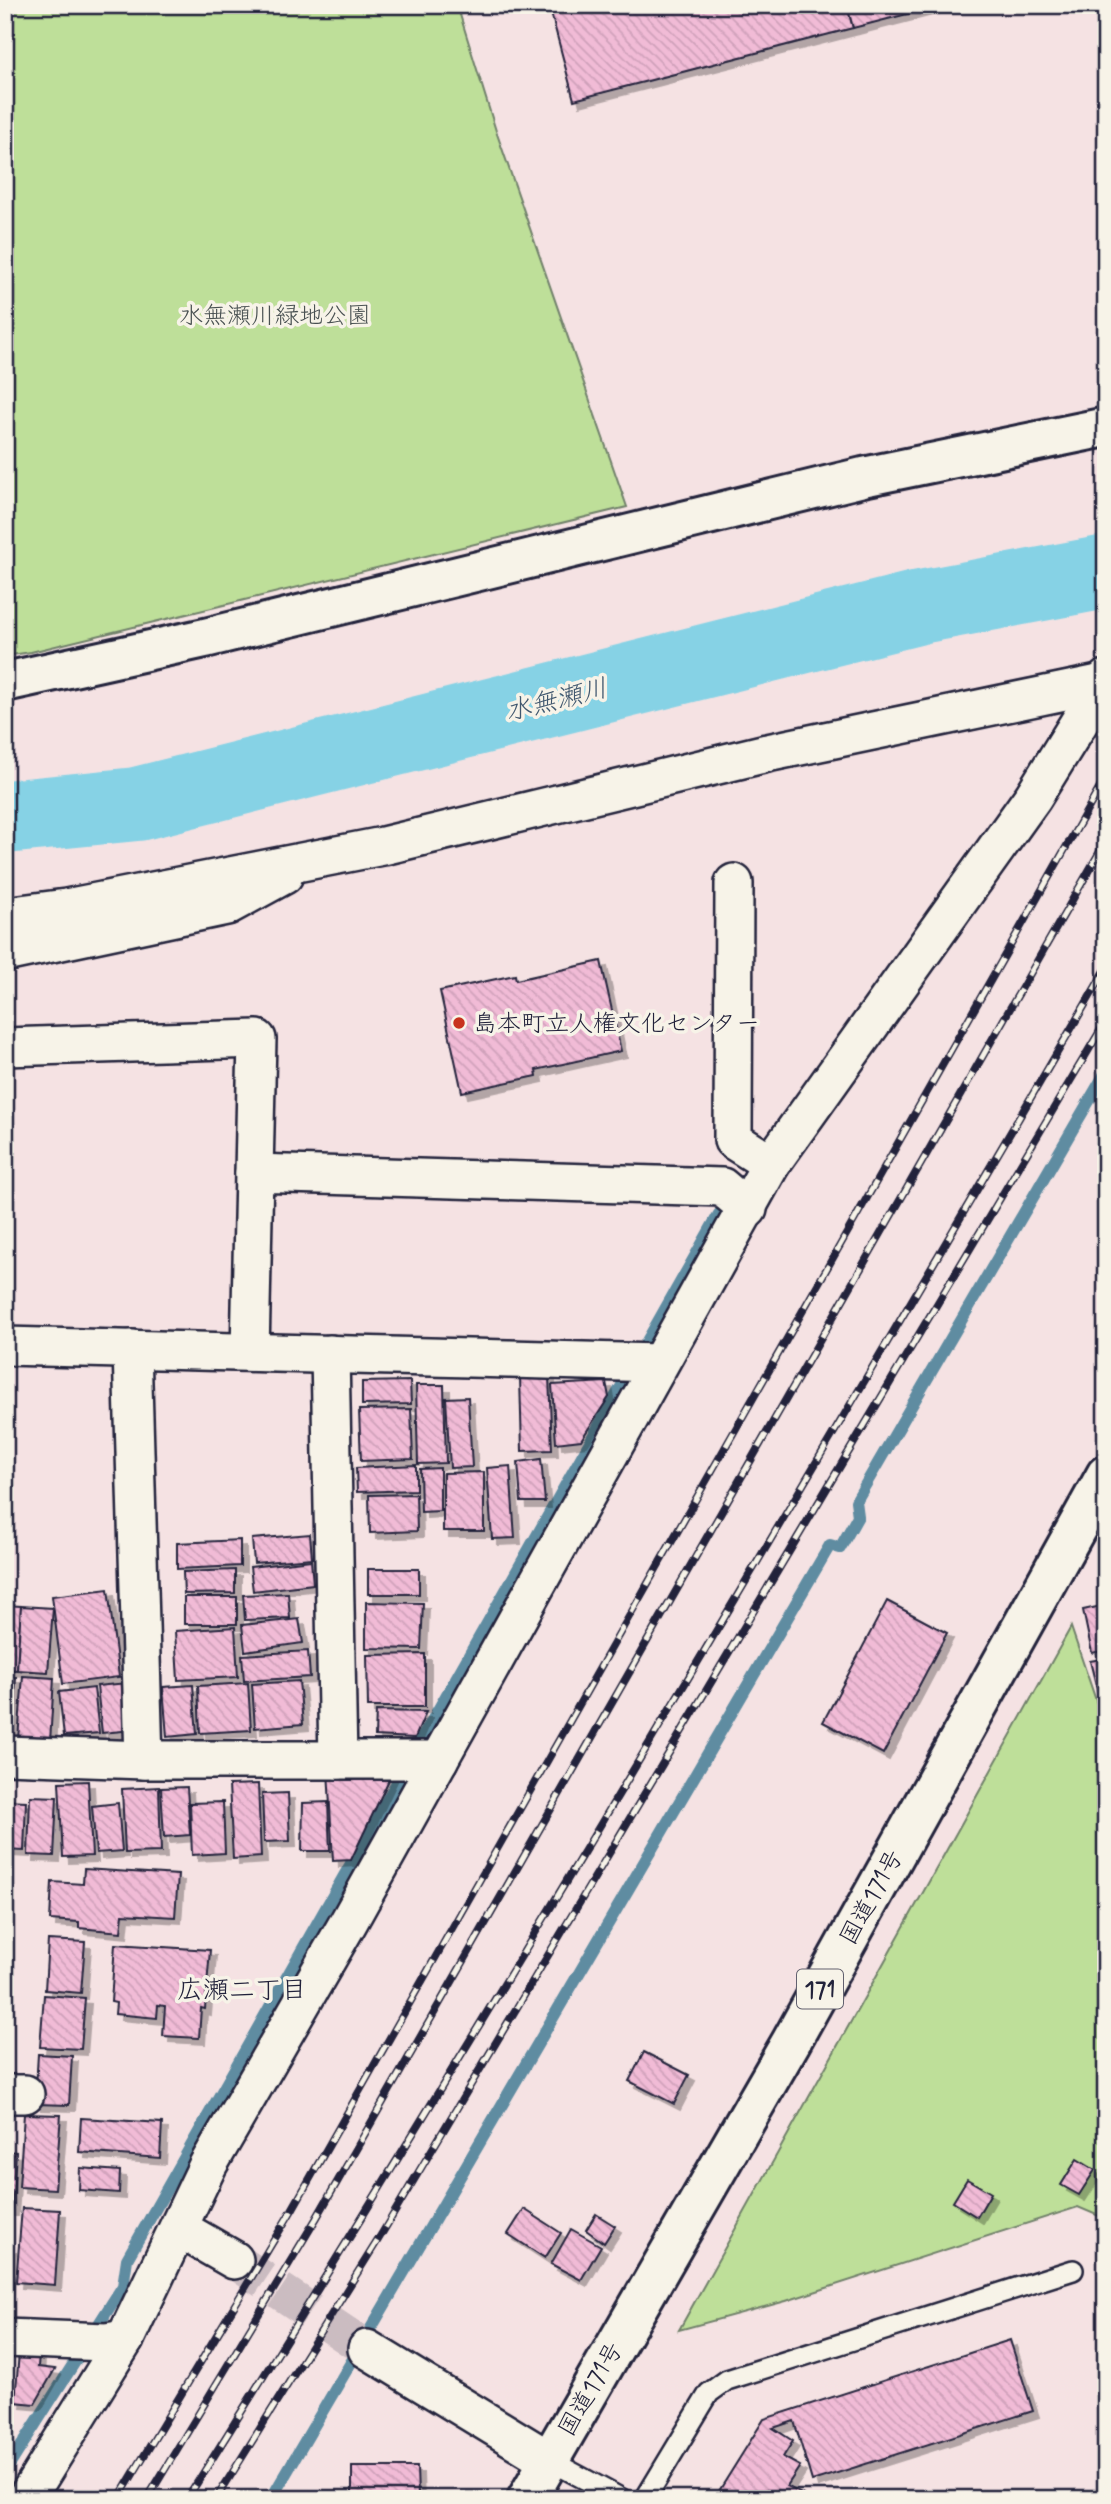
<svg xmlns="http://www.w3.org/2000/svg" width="1111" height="2504" viewBox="0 0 1111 2504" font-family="Mynerve,'Klee One',sans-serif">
<defs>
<pattern id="building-back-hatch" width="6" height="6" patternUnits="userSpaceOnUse" patternTransform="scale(1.75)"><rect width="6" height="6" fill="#f1bbd6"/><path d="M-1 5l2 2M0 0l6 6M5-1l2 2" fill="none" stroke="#cea0b9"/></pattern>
<filter id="shadow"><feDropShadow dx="6" dy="6" stdDeviation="0" flood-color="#0004"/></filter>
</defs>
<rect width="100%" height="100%" fill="#f5e2e3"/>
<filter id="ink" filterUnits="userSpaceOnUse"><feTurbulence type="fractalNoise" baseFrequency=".0143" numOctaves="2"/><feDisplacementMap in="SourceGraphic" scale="14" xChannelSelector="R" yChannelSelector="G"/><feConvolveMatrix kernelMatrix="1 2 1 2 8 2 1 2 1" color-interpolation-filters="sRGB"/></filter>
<g filter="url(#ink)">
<g fill="#bedf99" stroke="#70806a" stroke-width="2">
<polygon points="5,5 457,5 496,131 627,507 31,652 5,656"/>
<polygon points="1071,1627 1106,1730 1106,2219 1078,2207 786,2301 679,2330"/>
</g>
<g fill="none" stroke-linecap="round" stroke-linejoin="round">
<g stroke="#5e8ca1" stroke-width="12">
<polyline points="5,2472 123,2286 127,2259 719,1214"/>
<polyline points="271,2499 830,1545 840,1548 858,1516 856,1501 1106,1072"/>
</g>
<polyline stroke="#86d2e5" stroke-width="74" points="5,817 137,804 920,607 1106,572"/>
</g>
<g fill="url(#building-back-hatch)" stroke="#22223b" stroke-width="2" filter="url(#shadow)">
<polygon points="549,5 847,5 853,28 574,100"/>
<polygon points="847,5 942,5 853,28"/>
<polygon points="601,961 621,1051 536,1070 537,1076 462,1092 440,991 515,975 516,980"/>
<polygon points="549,1376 552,1450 522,1451 520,1377"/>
<polygon points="410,1381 411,1404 362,1405 362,1382"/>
<polygon points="606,1382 609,1397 581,1440 556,1443 552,1385"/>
<polygon points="416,1385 444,1385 446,1463 418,1464"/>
<polygon points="468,1397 472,1467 450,1468 446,1398"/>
<polygon points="411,1409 413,1459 361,1461 359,1410"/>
<polygon points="541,1459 545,1502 521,1502 518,1462"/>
<polygon points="416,1465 416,1490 357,1492 356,1468"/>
<polygon points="510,1466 515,1538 492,1539 487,1468"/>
<polygon points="440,1468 440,1511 421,1512 420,1469"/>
<polygon points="484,1472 484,1531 443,1531 443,1473"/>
<polygon points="416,1494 417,1531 370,1533 369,1495"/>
<polygon points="310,1534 312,1558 254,1563 252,1539"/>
<polygon points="240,1540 240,1566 177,1569 177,1543"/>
<polygon points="311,1560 313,1584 253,1591 250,1567"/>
<rect x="368" y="1569" width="51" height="25"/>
<polygon points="235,1570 235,1593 184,1594 183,1572"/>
<polygon points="108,1589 119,1677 63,1684 52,1596"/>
<polygon points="288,1593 290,1618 245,1620 243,1595"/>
<rect x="184" y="1597" width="53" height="27"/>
<polygon points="887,1601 947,1633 883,1754 823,1722"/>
<polygon points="366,1602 423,1603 421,1649 366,1648"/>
<polygon points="5,1605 21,1606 17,1670 5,1669"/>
<polygon points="1106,1605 1106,1650 1092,1653 1083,1610"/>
<polygon points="21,1606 53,1608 48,1672 17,1670"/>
<polygon points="299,1619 303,1643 245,1651 242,1625"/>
<polygon points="235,1627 238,1677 178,1680 175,1631"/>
<polygon points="308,1651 310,1677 244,1681 242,1655"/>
<polygon points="425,1654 425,1707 368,1707 367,1655"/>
<polygon points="1106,1658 1106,1700 1100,1701 1090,1661"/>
<polygon points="23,1676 54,1678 50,1742 18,1739"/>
<polygon points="5,1677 16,1677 12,1741 5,1741"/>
<polygon points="299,1681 303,1724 255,1728 252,1684"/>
<polygon points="127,1683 133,1730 102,1733 97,1686"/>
<polygon points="248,1683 251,1730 200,1733 198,1686"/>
<polygon points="193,1685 197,1734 167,1737 163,1687"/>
<polygon points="94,1688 99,1733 64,1736 59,1692"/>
<polygon points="376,1711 426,1712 415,1738 375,1736"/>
<polygon points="395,1767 351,1860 333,1861 328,1770"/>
<polygon points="88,1781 92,1856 63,1857 59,1782"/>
<polygon points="258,1784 261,1857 233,1859 229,1785"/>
<polygon points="159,1787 161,1852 125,1853 122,1789"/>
<polygon points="187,1787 190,1835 164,1837 161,1788"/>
<polygon points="288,1793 290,1841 264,1842 262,1794"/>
<polygon points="30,1796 57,1797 54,1856 28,1855"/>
<polygon points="5,1800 26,1801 24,1851 5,1850"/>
<polygon points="223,1802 225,1853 192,1855 190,1803"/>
<polygon points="328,1802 330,1851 302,1851 303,1803"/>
<polygon points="118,1803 122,1851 96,1853 92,1806"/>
<polygon points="84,1869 178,1875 175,1917 123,1914 121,1932 79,1928 79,1922 50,1920 52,1882 83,1884"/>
<polygon points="48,1940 85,1942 81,1993 45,1990"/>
<polygon points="115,1944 210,1950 205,2009 201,2008 199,2038 163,2036 165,2006 158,2005 157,2018 115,2014 116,2003 111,2002"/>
<polygon points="44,1995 85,1998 81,2049 40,2047"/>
<polygon points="644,2052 689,2075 674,2104 629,2081"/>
<polygon points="38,2054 72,2056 69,2105 35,2104"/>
<polygon points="24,2114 61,2115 55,2189 19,2187"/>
<polygon points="81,2118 162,2123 160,2158 79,2152"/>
<polygon points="5,2151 16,2152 12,2210 5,2210"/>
<polygon points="1077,2159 1095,2170 1079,2195 1061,2185"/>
<polygon points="80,2168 120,2171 119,2193 79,2190"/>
<polygon points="967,2179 991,2193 977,2217 953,2202"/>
<polygon points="22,2208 60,2210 55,2285 16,2282"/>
<polygon points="524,2209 561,2233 545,2258 508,2234"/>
<polygon points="596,2214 615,2226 604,2243 586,2230"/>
<polygon points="571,2229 601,2246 581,2280 551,2264"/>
<polygon points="5,2247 10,2247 5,2318"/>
<polygon points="1010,2340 1033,2411 812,2481 794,2421 773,2428 793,2441 783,2457 800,2466 787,2486 803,2495 801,2499 714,2499 764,2419"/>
<polygon points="19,2352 39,2354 38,2367 55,2369 35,2404 15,2402"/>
<polygon points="5,2377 8,2377 6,2426 5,2426"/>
<polygon points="352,2467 417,2467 418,2497 352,2497"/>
</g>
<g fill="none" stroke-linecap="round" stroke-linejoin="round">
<polyline stroke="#cbbcc1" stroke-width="37" stroke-dasharray="37 18" stroke-linecap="butt" points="234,2260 367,2349"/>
<g stroke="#22223b" stroke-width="24">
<g id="lane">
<polyline points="549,2460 622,2499"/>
<polyline points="645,2499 709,2393 727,2380 1073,2270"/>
</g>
</g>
<g stroke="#22223b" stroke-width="42">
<g id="street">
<polyline points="734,883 733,1140 771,1164"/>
<polyline points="5,916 66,908 383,846 767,753 1103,683"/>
<polyline points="5,953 227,906 284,875"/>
<polyline points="5,1047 257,1039 254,1173"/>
<polyline points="5,1346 659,1363"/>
<polyline points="132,1349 144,1760"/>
<polyline points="250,1352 254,1173 722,1187 748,1209"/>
<polyline points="330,1354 338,1760"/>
<polyline points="5,1755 144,1760 439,1760"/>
<polyline points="5,2094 25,2094"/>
<polyline points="180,2229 234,2260"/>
<polyline points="5,2338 106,2342 125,2339"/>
<polyline points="367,2349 549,2460"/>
<polyline points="26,2499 125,2339 208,2165 348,1923 771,1164 1033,797 1106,679"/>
</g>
</g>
<g stroke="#22223b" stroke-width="44">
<polyline id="secondary" points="5,682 205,638 863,477 1106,427"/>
</g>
<g stroke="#22223b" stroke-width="44">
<polyline id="highway" points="527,2499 791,2042 1106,1475"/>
</g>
<use href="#lane" stroke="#f7f3e8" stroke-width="19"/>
<use href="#street" stroke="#f7f3e8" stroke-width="37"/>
<use href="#secondary" stroke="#f7f3e8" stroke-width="38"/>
<use href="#highway" stroke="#f7f3e8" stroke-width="38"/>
<g stroke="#22223b" stroke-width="8">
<g id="rail">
<polyline points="118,2499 292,2210 1106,777"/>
<polyline points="147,2499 316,2219 1106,841"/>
<path d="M187,2499c316,-504 619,-1016 919,-1530"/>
<polyline points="216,2499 378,2240 1106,1021"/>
</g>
</g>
<use href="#rail" stroke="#f7f3e8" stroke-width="5" stroke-dasharray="16" stroke-linecap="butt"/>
</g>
</g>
<circle fill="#c8321e" stroke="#f7f3e8" stroke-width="2.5" cx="459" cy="1023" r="7"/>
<g text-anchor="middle" stroke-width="7" stroke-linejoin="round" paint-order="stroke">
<rect fill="#f7f3e8" stroke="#62616f" stroke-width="2" x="797" y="1969.5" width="46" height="39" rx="5"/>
<g font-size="23" font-weight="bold" fill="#22223b">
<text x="820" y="1997">171</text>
</g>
<g font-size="24" fill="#495152" stroke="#f7f3e8">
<text x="275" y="323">水無瀬川緑地公園</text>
</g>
<g font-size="24" fill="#22223b" stroke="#f7f3e8" text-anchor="start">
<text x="473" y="1031">島本町立人権文化センター</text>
</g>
<g font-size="24" fill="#22223b" stroke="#f7f3e8">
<text transform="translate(871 1897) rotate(-61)" y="8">国道171号</text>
<text transform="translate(590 2389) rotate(-60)" y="8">国道171号</text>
</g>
<g font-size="26" font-style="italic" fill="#40576e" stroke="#f7f3e8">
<text transform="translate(556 699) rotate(-14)" y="9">水無瀬川</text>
</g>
<g font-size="26" fill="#22223b" stroke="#f7f3e8">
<text x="242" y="1998">広瀬二丁目</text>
</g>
</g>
<rect width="1111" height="2504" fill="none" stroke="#f7f3e8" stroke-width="28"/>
<rect x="14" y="14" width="1083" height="2476" fill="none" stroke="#22223b" stroke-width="2.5" filter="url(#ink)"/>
</svg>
